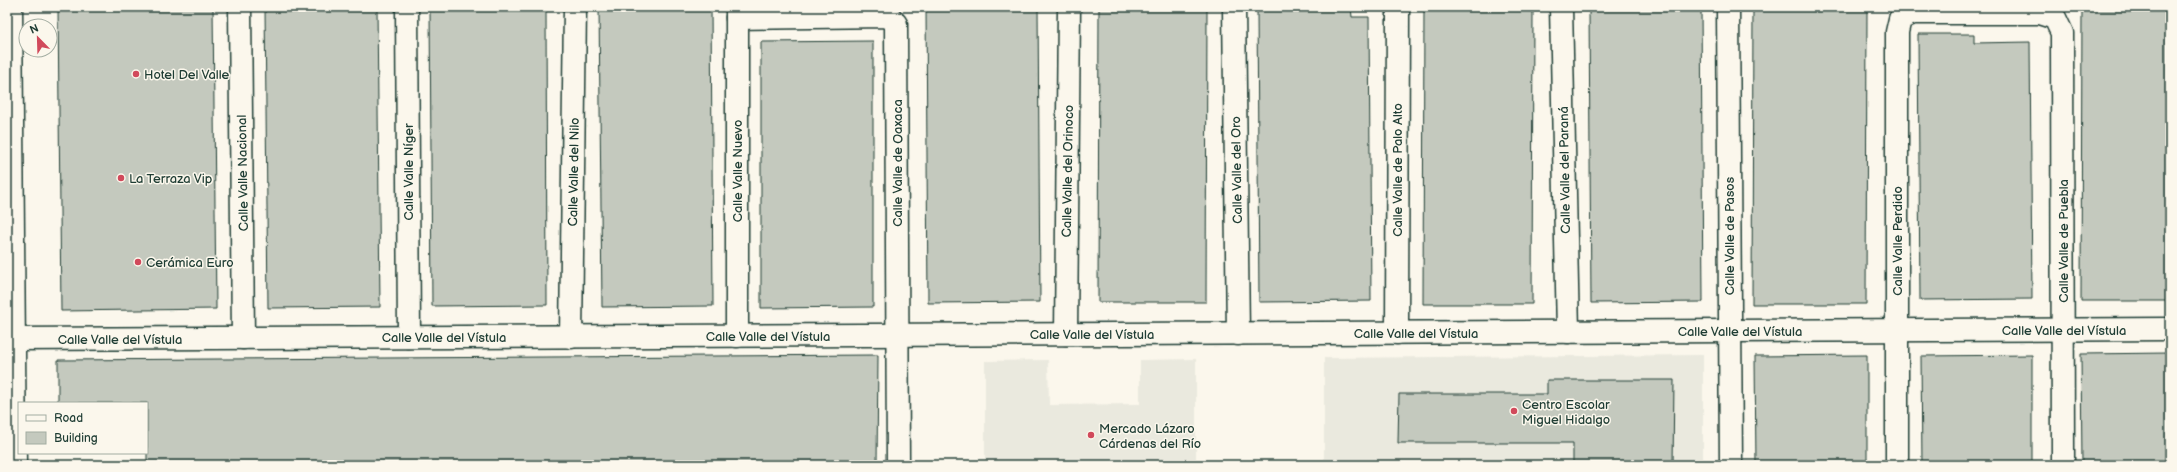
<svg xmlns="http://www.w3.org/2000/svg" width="2177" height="472" viewBox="0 0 2177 472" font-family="'Balsamiq Sans',sans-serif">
<rect width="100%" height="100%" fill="#fbf7ec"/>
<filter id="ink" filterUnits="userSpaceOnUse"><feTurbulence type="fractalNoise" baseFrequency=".025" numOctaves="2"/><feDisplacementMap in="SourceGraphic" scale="8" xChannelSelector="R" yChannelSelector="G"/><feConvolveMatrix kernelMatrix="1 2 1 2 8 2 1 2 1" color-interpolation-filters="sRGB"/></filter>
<g filter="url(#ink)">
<g fill="#eae9de">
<polygon points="1703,355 1703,465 1324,465 1324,358"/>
<polygon points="1196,359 1196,465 985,465 985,361 1048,360 1049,405 1140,404 1140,360"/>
</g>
<g fill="#c4c9be" stroke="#1f3d34">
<polygon points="58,7 213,7 216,309 61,311"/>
<polygon points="265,7 377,7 380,307 268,308"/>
<polygon points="430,7 546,7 547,305 432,306"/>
<polygon points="599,7 711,7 713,306 602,307"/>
<polygon points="926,7 1038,7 1040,302 928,303"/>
<polygon points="1099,7 1207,7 1206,302 1098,302"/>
<polygon points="1257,7 1351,7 1352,17 1369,17 1371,301 1259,302"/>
<polygon points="1424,7 1533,7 1532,304 1423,304"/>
<polygon points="1589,7 1701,7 1703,302 1591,303"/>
<polygon points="1753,7 1867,7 1866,304 1752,304"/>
<polygon points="2082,7 2170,7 2170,301 2081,301"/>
<polygon points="1918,34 1974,34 1974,43 2030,42 2032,299 1920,300"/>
<polygon points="873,41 873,307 761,308 761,42"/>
<polygon points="2170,353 2170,465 2082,465 2081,354"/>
<polygon points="878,355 877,465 147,465 147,403 58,403 58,360"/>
<polygon points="1867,355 1867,465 1756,465 1755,356"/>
<polygon points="2032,355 2032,465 1922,465 1921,356"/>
<polygon points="1547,380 1674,380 1673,465 1573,465 1573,443 1398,443 1399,394 1547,394"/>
</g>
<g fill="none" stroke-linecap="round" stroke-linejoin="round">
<g stroke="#1f3d34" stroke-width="25">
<g id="minor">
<polyline points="240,7 243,338"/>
<polyline points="407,7 409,337"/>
<polyline points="737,7 737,336"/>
<polyline points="1234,7 1238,334"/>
<polyline points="1561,7 1568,332"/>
<polyline points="1728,7 1731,465"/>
<polyline points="737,18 885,16 890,17 896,24 898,465"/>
<polyline points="1397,333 1398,7"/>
<polyline points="1066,334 1069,7"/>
<polyline points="571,337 575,7"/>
<polyline points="14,339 2170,329"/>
<polyline points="1897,465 1897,32 1900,19 1913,13 2039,13 2055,18 2062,33 2063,465"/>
</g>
</g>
<g stroke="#1f3d34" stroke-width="25">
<polyline id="secondary" points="11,7 15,465"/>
</g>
<use href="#minor" stroke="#fbf7ec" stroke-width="22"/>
<use href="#secondary" stroke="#fbf7ec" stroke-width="22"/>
</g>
</g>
<g fill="#d1495b" stroke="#fbf7ec" stroke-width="1.5">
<circle cx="136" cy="74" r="4"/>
<circle cx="121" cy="178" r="4"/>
<circle cx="138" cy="262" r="4"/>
<circle cx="1514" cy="411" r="4"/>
<circle cx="1091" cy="435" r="4"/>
</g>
<g text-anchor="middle" stroke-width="3" stroke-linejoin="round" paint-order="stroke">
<g font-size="13" fill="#1f3d34" stroke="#fbf7ec" text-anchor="start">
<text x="144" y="79">Hotel Del Valle</text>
<text x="129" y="183">La Terraza Vip</text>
<text x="146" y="267">Cerámica Euro</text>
<text x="1522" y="409">Centro Escolar<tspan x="1522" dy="15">Miguel Hidalgo</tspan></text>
<text x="1099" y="433">Mercado Lázaro<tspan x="1099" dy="15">Cárdenas del Río</tspan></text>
</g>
<g font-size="13" fill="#1f3d34" stroke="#fbf7ec">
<text transform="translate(897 163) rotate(-90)" y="5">Calle Valle de Oaxaca</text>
<text transform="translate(1236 170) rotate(-91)" y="5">Calle Valle del Oro</text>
<text transform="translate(1397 170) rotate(-90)" y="5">Calle Valle de Palo Alto</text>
<text transform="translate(1564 170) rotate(-91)" y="5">Calle Valle del Paraná</text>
<text transform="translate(737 171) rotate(-90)" y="5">Calle Valle Nuevo</text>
<text transform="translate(1067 171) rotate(-89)" y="5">Calle Valle del Orinoco</text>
<text transform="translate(408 172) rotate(-90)" y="5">Calle Valle Níger</text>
<text transform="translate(573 172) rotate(-89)" y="5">Calle Valle del Nilo</text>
<text transform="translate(242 173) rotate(-91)" y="5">Calle Valle Nacional</text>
<text transform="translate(1729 236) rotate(-90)" y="5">Calle Valle de Pasos</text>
<text transform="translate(1897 241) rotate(-90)" y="5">Calle Valle Perdido</text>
<text transform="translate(2063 241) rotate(-90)" y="5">Calle Valle de Puebla</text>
<text x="2064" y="335">Calle Valle del Vístula</text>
<text x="1740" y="336">Calle Valle del Vístula</text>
<text x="1416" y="338">Calle Valle del Vístula</text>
<text x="1092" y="339">Calle Valle del Vístula</text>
<text x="768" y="341">Calle Valle del Vístula</text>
<text x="444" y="342">Calle Valle del Vístula</text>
<text x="120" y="344">Calle Valle del Vístula</text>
</g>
</g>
<rect width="2177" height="472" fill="none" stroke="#fbf7ec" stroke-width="24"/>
<rect x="12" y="12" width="2153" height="448" fill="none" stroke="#1f3d34" stroke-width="1.5" filter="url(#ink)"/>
<rect x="18" y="402" width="130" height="52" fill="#fbf7ec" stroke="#a3ada2"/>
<rect x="26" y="415" width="20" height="6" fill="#fbf7ec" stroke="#a3ada2"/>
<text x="54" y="422" font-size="12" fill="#1f3d34">Road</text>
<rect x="26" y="432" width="20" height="12" fill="#c4c9be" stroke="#a3ada2"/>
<text x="54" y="442" font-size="12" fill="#1f3d34">Building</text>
<g transform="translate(38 38) rotate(337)"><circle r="19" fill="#fbf7ec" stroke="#a3ada2"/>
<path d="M0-3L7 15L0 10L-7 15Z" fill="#d1495b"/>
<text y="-6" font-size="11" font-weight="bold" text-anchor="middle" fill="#1f3d34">N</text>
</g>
</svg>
